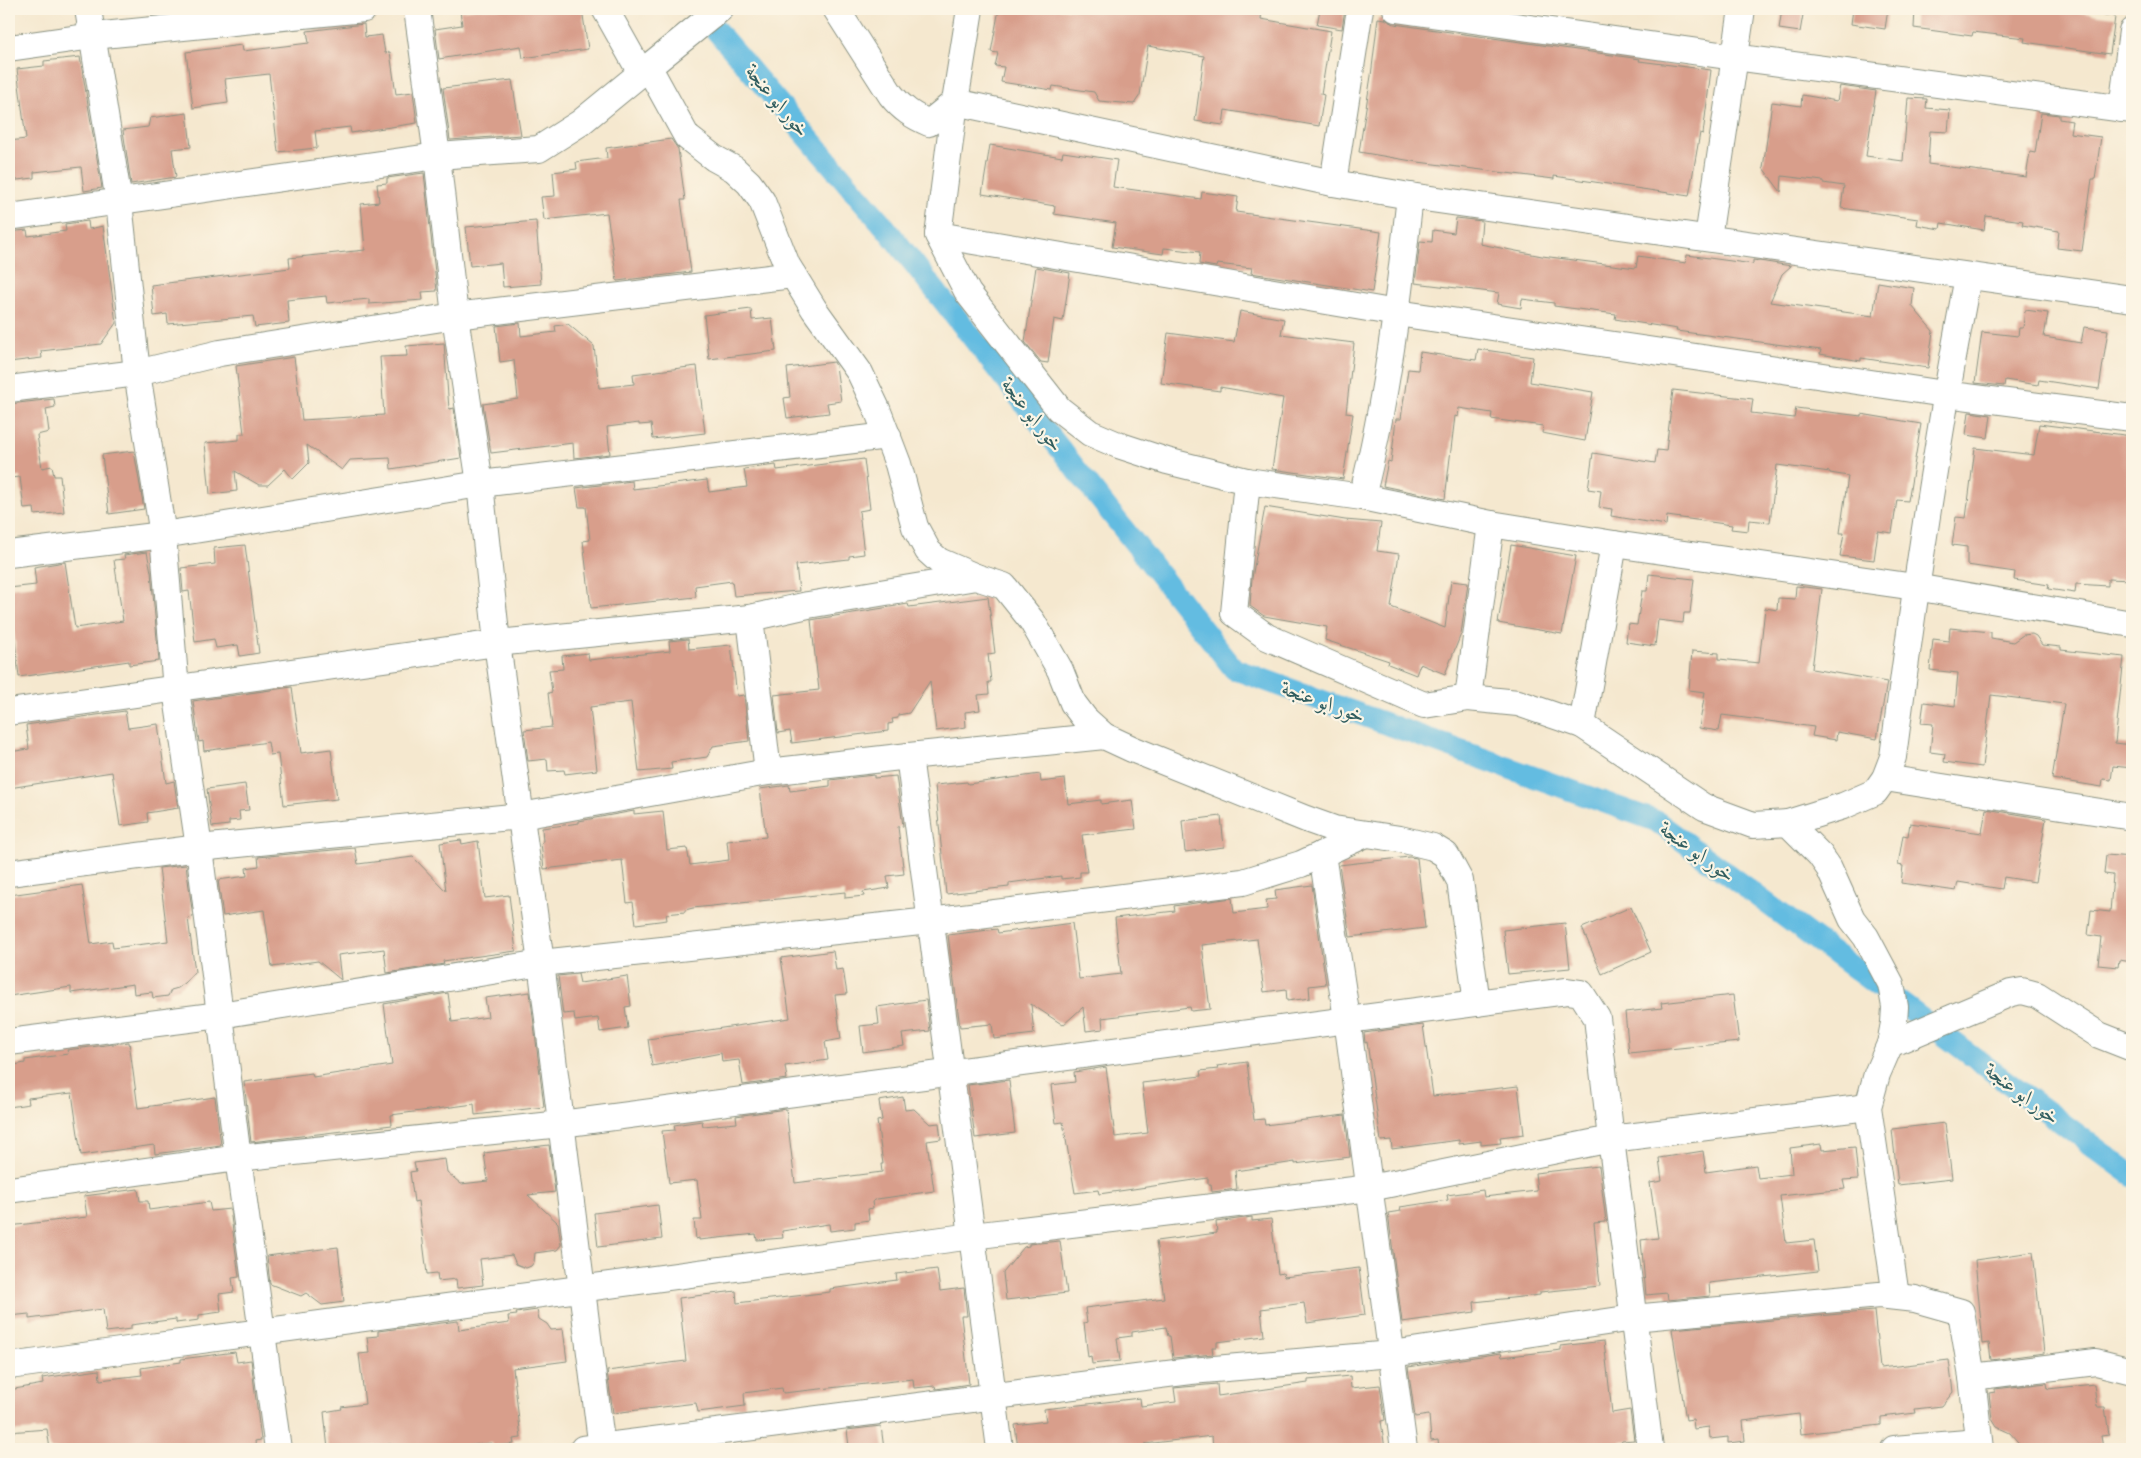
<svg xmlns="http://www.w3.org/2000/svg" width="2141" height="1458" viewBox="0 0 2141 1458" font-family="Vollkorn,Amiri,serif">
<rect width="100%" height="100%" fill="#fcf5e5"/>
<filter id="ink" filterUnits="userSpaceOnUse"><feTurbulence type="fractalNoise" baseFrequency=".02" numOctaves="2"/><feDisplacementMap in="SourceGraphic" scale="10" xChannelSelector="R" yChannelSelector="G"/><feConvolveMatrix kernelMatrix="1 2 1 2 8 2 1 2 1" color-interpolation-filters="sRGB"/></filter>
<filter id="wash" filterUnits="userSpaceOnUse"><feTurbulence type="fractalNoise" baseFrequency=".0096" numOctaves="4" result="noise"/><feDisplacementMap in="SourceGraphic" scale="20" xChannelSelector="R" yChannelSelector="G"/><feGaussianBlur stdDeviation="1.12" result="paint"/><feColorMatrix in="noise" values="0 0 0 0 0 0 0 0 0 0 0 0 0 0 0 0 0 1.4 0 .05"/><feComposite in="paint" operator="in"/></filter>
<g filter="url(#wash)">
<rect width="100%" height="100%" fill="#f5e8cf"/>
<g fill="none" stroke-linecap="round" stroke-linejoin="round">
<polyline stroke="#64bce1" stroke-width="22" points="700,9 708,21 885,227 1234,669 1656,821 2132,1175"/>
</g>
<g id="blocks">
<g fill="#d89e8b">
<polygon points="476,9 582,9 588,49 523,58 521,46 439,59 435,29 462,25 460,11"/>
<polygon points="999,9 1179,9 1226,14 1227,9 1253,9 1262,10 1261,19 1331,31 1321,94 1324,95 1319,126 1225,110 1223,125 1195,121 1204,56 1148,46 1140,95 1134,104 1099,101 1094,92 1053,86 1052,90 1001,82 1004,67 995,66 998,53 991,52"/>
<polygon points="1320,9 1345,9 1342,29 1317,25"/>
<polygon points="1782,9 1804,9 1800,32 1779,29"/>
<polygon points="1853,9 1888,9 1885,29 1851,24"/>
<polygon points="1915,9 2050,9 2115,17 2110,54 2024,42 2025,38 1973,32 1972,36 1914,28"/>
<polygon points="1378,18 1385,19 1394,24 1640,59 1639,61 1711,70 1703,134 1700,133 1689,196 1554,176 1554,179 1418,162 1359,152 1371,76"/>
<polygon points="364,24 365,37 382,35 385,53 390,52 396,94 413,92 417,123 351,133 350,127 315,131 317,148 278,152 269,74 225,79 228,103 193,108 186,52 242,45 243,51 309,43 307,31"/>
<polygon points="80,57 102,188 84,191 81,167 34,172 34,178 9,181 9,141 26,139 17,69 44,66 44,61"/>
<polygon points="512,80 521,135 450,140 443,88"/>
<polygon points="1840,86 1876,91 1866,156 1903,161 1908,98 1927,99 1926,108 1950,110 1948,132 1930,131 1928,164 2026,177 2030,152 2035,153 2041,113 2059,115 2059,119 2072,121 2070,133 2101,137 2095,179 2092,179 2082,251 2057,248 2059,231 2022,225 2023,221 1986,216 1984,230 1941,223 1940,229 1917,225 1918,219 1841,208 1844,186 1823,183 1823,181 1782,176 1781,192 1763,168 1772,102 1801,106 1802,95 1837,101"/>
<polygon points="187,113 191,147 172,149 176,177 131,184 123,130 148,127 150,118"/>
<polygon points="671,139 678,149 685,200 681,200 691,272 617,281 607,213 544,220 541,197 555,196 553,172 577,169 576,162 607,158 606,148"/>
<polygon points="990,145 1062,157 1063,152 1117,160 1113,187 1201,199 1202,192 1238,197 1236,212 1381,232 1372,292 1251,273 1252,268 1217,264 1216,267 1199,264 1200,252 1164,248 1163,254 1112,247 1116,223 1054,214 1055,206 982,194"/>
<polygon points="424,173 437,291 422,292 423,300 369,304 369,299 327,303 326,296 287,300 289,323 255,327 253,316 168,324 167,314 154,316 151,285 290,268 289,258 365,250 361,204 379,202 377,184 387,183 387,178"/>
<polygon points="1456,218 1482,221 1480,244 1542,256 1636,268 1638,256 1686,263 1687,255 1753,264 1753,260 1791,266 1782,274 1770,302 1873,316 1878,282 1914,288 1912,306 1933,331 1928,368 1861,358 1861,361 1820,354 1821,350 1676,331 1677,329 1615,319 1616,314 1554,306 1554,303 1522,299 1521,308 1497,304 1499,293 1415,283 1420,241 1432,242 1433,230 1454,233"/>
<polygon points="88,221 89,229 103,226 116,323 101,344 41,351 42,358 9,362 9,232 27,230 28,236 66,231 65,224"/>
<polygon points="536,221 541,284 503,287 501,263 470,266 466,227"/>
<polygon points="1036,267 1070,273 1063,321 1054,319 1048,363 1041,362 1025,342"/>
<polygon points="751,309 752,320 772,318 776,351 709,359 704,315"/>
<polygon points="2025,310 2048,313 2044,337 2081,343 2084,327 2108,330 2099,389 2039,380 2038,385 2005,380 2004,386 1975,383 1982,332 2018,336 2019,328 2023,328"/>
<polygon points="1240,311 1284,319 1281,334 1354,343 1346,413 1353,414 1343,479 1272,469 1283,398 1220,387 1220,391 1161,383 1168,333 1234,342"/>
<polygon points="520,323 521,336 556,332 555,326 568,324 594,346 599,388 634,384 633,374 697,366 705,433 653,439 651,424 639,425 639,423 607,427 610,454 574,458 573,443 491,453 483,404 518,399 514,360 500,362 496,326"/>
<polygon points="444,343 449,409 454,408 461,458 391,469 390,458 350,460 342,470 307,445 309,463 293,479 285,469 268,485 259,485 235,471 237,491 210,494 205,443 239,440 239,434 244,434 236,366 294,357 302,420 384,415 380,357 407,356 406,346"/>
<polygon points="1478,349 1533,357 1530,382 1593,392 1585,441 1542,433 1543,426 1491,419 1492,413 1459,408 1458,417 1455,416 1445,499 1383,486 1388,461 1391,462 1396,419 1401,419 1408,369 1418,370 1420,352 1476,360"/>
<polygon points="834,362 836,366 841,401 827,403 829,413 787,418 784,398 790,397 787,368"/>
<polygon points="1673,390 1753,399 1751,413 1794,418 1796,408 1861,416 1861,414 1921,424 1908,501 1897,500 1892,533 1878,531 1874,560 1840,556 1844,533 1840,533 1848,476 1830,473 1830,472 1777,465 1770,522 1749,520 1748,531 1731,529 1732,525 1667,516 1666,525 1611,516 1612,509 1599,507 1601,491 1588,489 1593,453 1655,463 1657,450 1666,451"/>
<polygon points="54,399 55,407 46,409 49,432 37,435 42,468 52,466 54,476 60,476 64,512 35,515 34,508 24,509 20,477 9,478 9,404"/>
<polygon points="1969,412 1991,415 1988,438 1966,435"/>
<polygon points="2039,424 2132,436 2132,580 2108,579 2108,586 2076,584 2075,593 2048,589 2049,585 2014,580 2015,572 1967,565 1967,547 1952,545 1956,517 1966,518 1975,448 2034,455"/>
<polygon points="134,451 144,509 109,514 102,455"/>
<polygon points="864,459 870,509 859,511 864,554 849,556 849,559 796,565 799,591 734,596 732,581 695,586 696,597 591,608 583,541 590,540 586,507 579,507 576,488 632,481 633,489 707,480 709,492 747,487 744,469 776,465 777,470"/>
<polygon points="1265,507 1345,520 1381,523 1377,551 1399,554 1391,607 1445,628 1451,581 1468,583 1461,634 1445,674 1420,664 1416,675 1388,664 1389,661 1325,640 1327,627 1264,616 1250,606 1252,578"/>
<polygon points="245,545 259,653 240,656 238,645 216,648 214,639 195,642 189,591 183,592 181,568 215,564 214,548"/>
<polygon points="1511,545 1576,556 1562,634 1498,623"/>
<polygon points="147,552 151,572 159,661 129,665 129,661 19,677 9,588 36,585 34,567 65,562 75,628 123,621 114,560 125,559 124,555"/>
<polygon points="1649,574 1694,579 1690,613 1684,613 1683,623 1658,620 1655,646 1626,642 1628,624 1637,625 1642,591 1647,591"/>
<polygon points="1796,586 1822,589 1812,669 1887,682 1877,739 1837,732 1836,740 1812,736 1814,727 1722,715 1719,731 1699,728 1705,692 1689,690 1692,651 1719,653 1719,659 1759,663 1765,608 1777,610 1778,598 1795,599"/>
<polygon points="988,597 995,653 988,654 991,682 988,682 989,694 978,695 980,710 965,712 966,727 936,731 930,681 909,713 898,715 898,718 892,719 893,723 888,724 888,731 792,743 790,731 778,733 774,695 819,690 811,620 908,604 909,607"/>
<polygon points="1950,628 1991,632 1991,638 2013,642 2023,635 2032,634 2036,636 2042,645 2061,647 2061,650 2124,657 2115,743 2132,745 2132,768 2113,766 2111,780 2103,779 2102,787 2052,779 2064,704 1991,695 1982,767 1944,762 1945,754 1930,752 1933,724 1921,723 1924,702 1955,706 1958,673 1930,670 1933,639 1949,641"/>
<polygon points="688,639 689,649 731,645 737,696 744,695 749,741 713,746 707,757 671,762 672,769 639,772 631,702 590,707 597,770 565,774 564,770 548,771 547,759 528,761 524,730 552,727 548,693 552,692 549,670 563,669 562,656 588,653 589,660 670,651 669,641"/>
<polygon points="292,687 301,753 331,749 337,799 284,805 278,754 270,755 268,742 204,751 203,741 199,742 193,701"/>
<polygon points="125,711 128,728 158,724 166,783 174,781 178,808 147,813 148,822 120,826 112,772 9,788 9,752 29,749 26,725"/>
<polygon points="1040,774 1041,782 1065,779 1068,804 1101,800 1101,804 1132,800 1136,829 1082,835 1087,872 1080,872 1080,877 1061,879 1061,876 1009,883 1009,887 946,894 935,785 967,782 968,784"/>
<polygon points="874,775 874,778 896,776 903,826 898,827 904,874 887,876 889,888 863,892 864,896 845,898 845,892 693,908 685,910 685,912 666,914 667,920 636,924 633,902 627,903 622,860 544,869 541,843 543,842 542,828 579,823 579,821 634,811 634,814 663,811 667,850 687,848 690,865 729,860 727,841 766,837 760,789 789,785 790,791 830,786 830,780"/>
<polygon points="245,784 249,810 239,811 240,820 229,821 229,825 212,827 207,789"/>
<polygon points="1986,809 2046,819 2035,882 2004,877 2002,889 1958,882 1956,891 1901,883 1903,866 1898,865 1903,835 1908,836 1910,823 1982,833"/>
<polygon points="1221,816 1224,847 1185,852 1182,821"/>
<polygon points="461,840 462,844 478,841 485,898 509,895 516,951 443,961 444,964 387,973 384,949 338,955 341,980 318,961 272,967 264,910 223,916 218,880 247,876 246,868 259,866 258,857 355,848 358,864 413,857 446,891 440,843"/>
<polygon points="2106,855 2132,857 2132,962 2119,960 2118,967 2098,965 2101,937 2088,935 2091,910 2110,912 2113,875 2104,874"/>
<polygon points="1409,857 1417,858 1425,928 1350,937 1339,865"/>
<polygon points="186,865 193,917 188,918 195,972 185,983 178,988 171,990 168,996 153,998 152,992 134,994 133,984 71,993 71,987 9,996 9,895 82,885 91,944 112,941 113,948 168,941 159,868"/>
<polygon points="1312,885 1326,984 1309,986 1310,998 1287,1001 1286,989 1264,992 1257,939 1202,945 1210,1009 1191,1011 1190,1007 1102,1018 1103,1029 1086,1031 1083,1007 1063,1025 1031,1004 1034,1034 994,1039 992,1024 960,1027 948,935 997,929 998,933 1072,923 1079,979 1121,974 1115,918 1175,911 1174,906 1232,898 1234,913 1267,909 1266,900 1276,899 1275,890"/>
<polygon points="1631,907 1651,952 1602,974 1582,928"/>
<polygon points="1565,923 1570,968 1508,974 1503,930"/>
<polygon points="833,951 836,970 843,969 847,994 835,995 841,1039 825,1042 828,1060 785,1066 787,1079 743,1085 739,1060 722,1062 721,1053 652,1066 648,1039 790,1018 781,958"/>
<polygon points="578,974 580,983 627,976 631,1006 625,1007 628,1028 600,1032 598,1018 575,1021 574,1013 563,1014 558,976"/>
<polygon points="530,992 544,1107 475,1115 474,1104 391,1115 392,1125 251,1142 244,1082 312,1073 313,1077 392,1065 384,1004 448,993 452,1022 488,1017 485,998"/>
<polygon points="1733,995 1739,1042 1629,1053 1625,1012 1662,1008 1661,1003"/>
<polygon points="926,1000 930,1031 902,1034 904,1046 863,1052 860,1026 879,1024 877,1007"/>
<polygon points="1423,1025 1433,1096 1518,1086 1524,1134 1500,1137 1501,1143 1481,1145 1481,1141 1459,1144 1459,1140 1392,1149 1391,1140 1381,1141 1367,1042 1365,1043 1364,1033"/>
<polygon points="129,1042 138,1108 215,1097 221,1145 155,1154 154,1145 81,1155 72,1093 28,1098 29,1104 9,1107 9,1066 25,1063 25,1060 68,1054 67,1050"/>
<polygon points="1247,1062 1254,1120 1264,1119 1265,1125 1345,1115 1350,1157 1295,1164 1295,1162 1235,1171 1237,1189 1212,1192 1211,1184 1208,1184 1208,1178 1099,1194 1098,1190 1075,1193 1063,1122 1056,1123 1051,1085 1075,1082 1074,1072 1106,1067 1115,1137 1148,1133 1142,1083 1201,1076 1200,1071 1218,1069 1217,1066"/>
<polygon points="1009,1080 1015,1133 975,1138 968,1085"/>
<polygon points="903,1097 905,1110 914,1109 930,1124 939,1123 941,1139 927,1141 934,1191 877,1199 872,1202 873,1208 868,1209 869,1220 855,1222 855,1228 830,1231 829,1224 782,1231 783,1238 757,1240 756,1234 699,1240 699,1238 696,1239 694,1220 702,1220 697,1180 669,1183 662,1131 675,1130 674,1125 702,1121 703,1126 737,1123 736,1116 786,1109 795,1183 882,1172 881,1164 883,1164 877,1121 882,1120 879,1101"/>
<polygon points="1945,1123 1952,1179 1898,1185 1892,1129"/>
<polygon points="1821,1144 1822,1150 1855,1147 1858,1179 1843,1180 1845,1189 1780,1196 1786,1243 1814,1240 1818,1271 1709,1283 1710,1296 1668,1300 1667,1293 1646,1295 1641,1240 1658,1238 1650,1183 1662,1181 1659,1158 1703,1151 1706,1172 1756,1165 1758,1178 1792,1174 1790,1148"/>
<polygon points="549,1145 555,1192 528,1195 558,1223 561,1245 557,1250 535,1253 534,1262 531,1266 526,1268 516,1264 512,1255 480,1259 483,1285 457,1288 456,1279 438,1281 437,1273 427,1274 418,1201 414,1202 410,1172 416,1171 414,1163 445,1159 447,1172 461,1184 488,1181 484,1153"/>
<polygon points="1599,1166 1606,1222 1594,1223 1600,1286 1540,1292 1540,1295 1474,1302 1475,1312 1402,1322 1388,1213 1401,1211 1400,1207 1448,1200 1447,1195 1483,1190 1484,1197 1537,1191 1535,1173"/>
<polygon points="138,1189 140,1201 148,1201 149,1210 209,1202 211,1211 230,1209 239,1277 232,1278 234,1292 219,1294 221,1312 199,1315 199,1320 176,1323 176,1319 131,1325 131,1329 106,1332 103,1309 29,1319 29,1314 9,1316 9,1226 87,1217 84,1196"/>
<polygon points="658,1205 662,1239 598,1247 594,1213"/>
<polygon points="1252,1217 1252,1221 1271,1219 1278,1274 1283,1273 1284,1277 1359,1268 1365,1315 1307,1323 1304,1303 1261,1309 1264,1336 1217,1342 1217,1347 1212,1347 1213,1354 1173,1358 1170,1336 1168,1336 1166,1327 1132,1332 1132,1336 1117,1338 1120,1361 1092,1364 1091,1356 1088,1357 1084,1323 1087,1322 1085,1308 1164,1298 1156,1241 1217,1233 1216,1222"/>
<polygon points="1060,1241 1067,1293 1006,1300 1003,1273 1024,1247 1029,1246 1029,1244"/>
<polygon points="338,1247 344,1302 322,1305 306,1293 301,1296 270,1284 267,1256"/>
<polygon points="2033,1252 2044,1353 1991,1360 1989,1343 1983,1344 1975,1260"/>
<polygon points="937,1269 940,1291 964,1288 967,1316 961,1316 969,1384 936,1389 935,1386 914,1388 913,1379 783,1393 782,1388 744,1393 745,1406 698,1412 696,1403 613,1413 607,1371 686,1361 679,1298 736,1291 737,1303 830,1292 830,1289 897,1280 896,1274"/>
<polygon points="537,1310 539,1319 547,1324 551,1330 563,1329 567,1361 513,1368 521,1438 513,1439 514,1444 493,1446 492,1443 445,1448 445,1446 415,1449 392,1449 391,1444 347,1449 328,1449 324,1412 342,1409 341,1407 365,1404 359,1354 369,1353 367,1337 378,1336 378,1331 458,1321 459,1330 509,1323 508,1316 517,1315 516,1313"/>
<polygon points="1874,1311 1880,1368 1949,1360 1953,1392 1942,1406 1915,1409 1916,1413 1881,1417 1881,1425 1801,1434 1799,1414 1743,1421 1745,1441 1728,1443 1728,1437 1710,1439 1709,1427 1694,1429 1693,1419 1686,1420 1672,1329"/>
<polygon points="1604,1341 1612,1413 1630,1410 1634,1440 1622,1441 1616,1449 1439,1449 1438,1440 1431,1441 1429,1415 1415,1417 1408,1367 1501,1353 1502,1357 1561,1350 1561,1346"/>
<polygon points="235,1352 237,1362 251,1360 261,1440 255,1441 256,1448 50,1449 47,1429 9,1432 9,1390 43,1384 42,1378 99,1370 100,1380 142,1375 141,1368 181,1362 181,1359"/>
<polygon points="1350,1376 1351,1388 1380,1385 1385,1420 1381,1421 1385,1449 1213,1449 1212,1436 1145,1444 1146,1449 1101,1449 1098,1445 1063,1449 1018,1449 1015,1425 1046,1421 1044,1409 1140,1398 1141,1406 1176,1402 1174,1388 1217,1384 1218,1396 1308,1383 1308,1380"/>
<polygon points="2047,1383 2048,1389 2094,1384 2097,1407 2105,1407 2109,1435 2101,1436 2103,1448 2024,1449 2010,1433 1997,1427 1992,1419 1989,1393 1995,1392 1995,1389"/>
<polygon points="881,1426 884,1449 853,1449 852,1447 849,1447 847,1430"/>
</g>
</g>
</g>
<g filter="url(#ink)">
<use href="#blocks" fill-opacity="0" stroke="#8a9282" stroke-width="1"/>
<g fill="none" stroke-linecap="round" stroke-linejoin="round">
<g stroke="#8a9282" stroke-width="28">
<g id="minor">
<polyline points="88,9 119,202 137,373 163,535 176,690 199,848 238,1158 278,1449"/>
<polyline points="417,9 437,156 455,316 480,484 497,643 541,963 602,1449"/>
<polyline points="605,9 641,73 720,9"/>
<path d="M836,9l55,86c11,14 22,21 38,28l26,-21 378,81 77,13 722,103"/>
<polyline points="970,9 955,102 938,235 968,293 1059,409 1090,433 1118,445 1167,461 1247,481 1362,497 1491,524 1614,544 1915,587 2132,624"/>
<polyline points="1396,9 1734,57 2132,110"/>
<polyline points="9,48 93,36 364,9"/>
<polyline points="649,68 687,137 714,158 734,169 749,183 762,201 787,265 814,309 860,373 877,409 898,464 915,527 928,551 939,561 976,577 1004,586 1032,621 1060,670 1073,703 1085,719 1104,736 1132,749 1306,819 1334,829 1400,839 1433,847 1446,855 1460,881 1477,1003"/>
<polyline points="2122,109 2132,31"/>
<polyline points="1333,183 1360,9"/>
<polyline points="9,217 437,156 539,149 580,123 641,73"/>
<polyline points="938,235 1397,313 1945,394 2132,418"/>
<polyline points="1708,238 1742,9"/>
<polyline points="9,389 137,373 220,353 455,316 793,275"/>
<polyline points="1247,481 1234,613 1267,637 1424,705 1468,698 1518,703 1582,725 1704,807 1753,825 1788,823 1820,855 1829,868 1852,919 1866,937 1891,984 1895,1007 1894,1023 1890,1044 1877,1074 1868,1107 1896,1296"/>
<path d="M1362,497c25,-99 37,-200 48,-301"/>
<polyline points="9,554 163,535 480,484 888,436"/>
<polyline points="750,618 768,772"/>
<polyline points="1468,698 1491,524"/>
<polyline points="9,712 497,643 750,618 808,605 976,577"/>
<polyline points="1582,725 1614,544"/>
<polyline points="909,756 1000,1449"/>
<polyline points="1885,778 2132,817"/>
<path d="M1788,823l55,-17 32,-14 10,-14 8,-21c21,-161 44,-321 75,-480"/>
<polyline points="1322,854 1347,1019 1404,1449"/>
<polyline points="9,873 199,848 521,816 768,772 909,756 1104,736"/>
<polyline points="9,1042 220,1015 541,963 930,921 1243,882 1301,864 1366,834"/>
<polyline points="1890,1044 2011,993 2022,991 2037,995 2099,1035 2132,1048"/>
<polyline points="9,1190 238,1158 561,1124 1567,991 1581,993 1597,1018 1611,1139 1868,1107"/>
<polyline points="9,1366 972,1236 1370,1188 1611,1139 1650,1449"/>
<polyline points="1972,1377 2096,1362 2132,1371"/>
<polyline points="583,1449 1191,1371 1392,1354 1633,1318 1879,1295 1915,1299 1961,1312 1972,1377 1980,1449"/>
<polyline points="1894,1449 1979,1442"/>
</g>
</g>
<use href="#minor" stroke="#fff" stroke-width="26"/>
</g>
</g>
<g text-anchor="middle" stroke-width="4.5" stroke-linejoin="round" paint-order="stroke">
<g font-size="21" font-style="italic" fill="#305d5f" stroke="#fcf5e5">
<text transform="translate(778 101) rotate(50)" y="7">خور ابو عنجة</text>
<text transform="translate(1033 415) rotate(52)" y="7">خور ابو عنجة</text>
<text transform="translate(1324 702) rotate(20)" y="7">خور ابو عنجة</text>
<text transform="translate(1698 852) rotate(36)" y="7">خور ابو عنجة</text>
<text transform="translate(2023 1094) rotate(37)" y="7">خور ابو عنجة</text>
</g>
</g>
<rect width="2141" height="1458" fill="none" stroke="#fcf5e5" stroke-width="30"/>
</svg>
